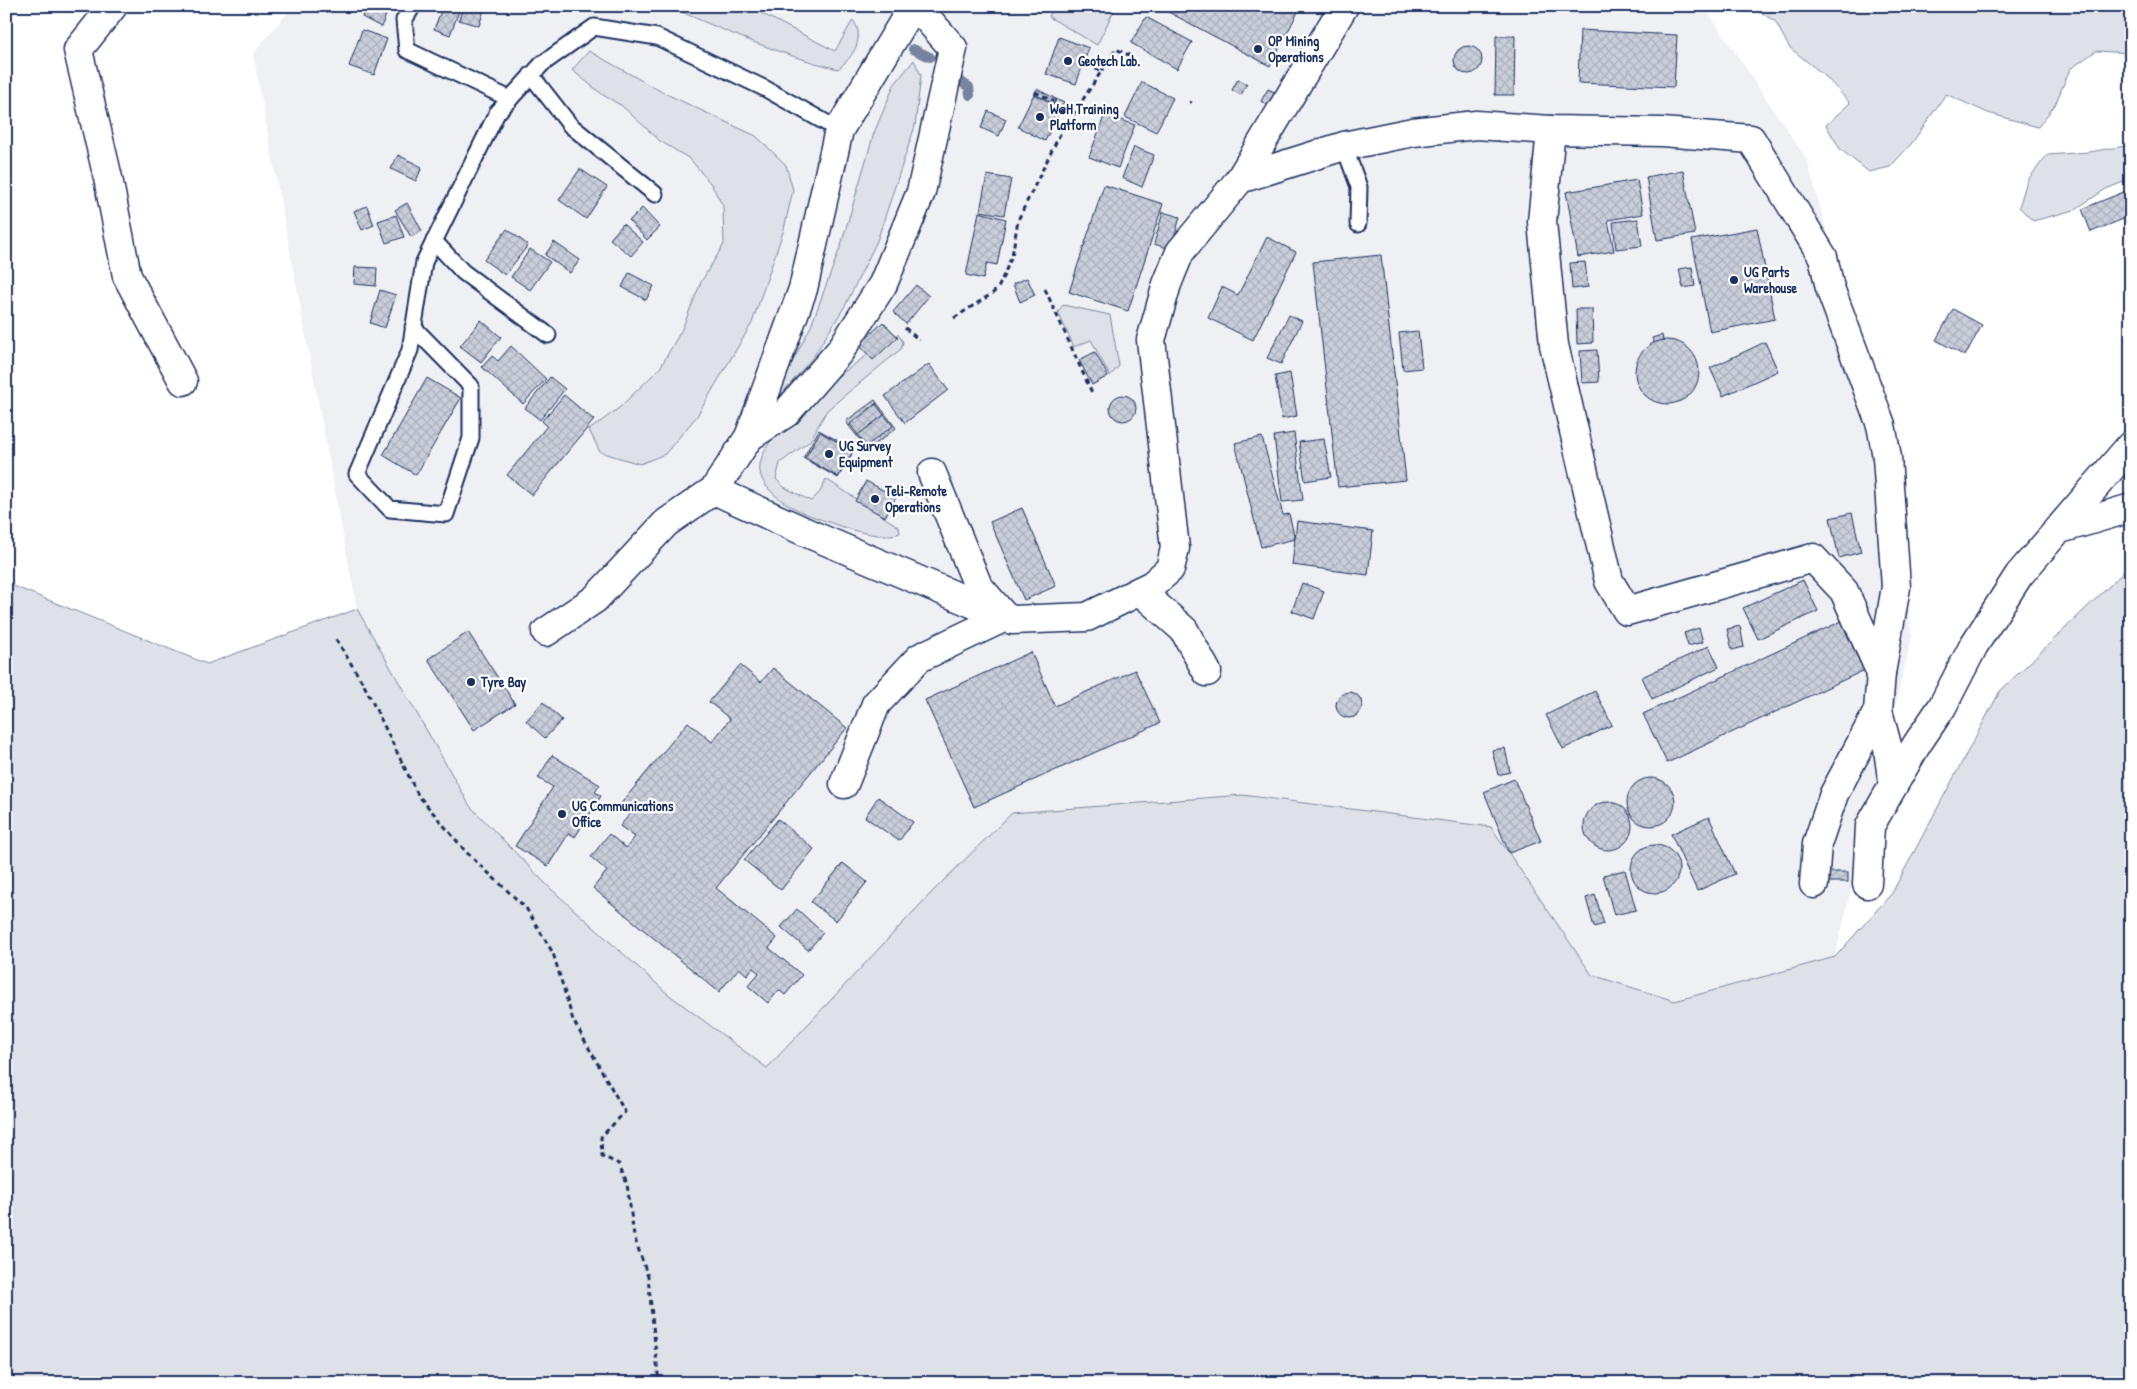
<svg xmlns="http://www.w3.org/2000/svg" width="2137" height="1389" viewBox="0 0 2137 1389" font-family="'Patrick Hand',sans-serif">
<defs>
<pattern id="building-cross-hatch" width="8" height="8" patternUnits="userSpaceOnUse" patternTransform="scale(1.25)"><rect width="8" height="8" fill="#caceda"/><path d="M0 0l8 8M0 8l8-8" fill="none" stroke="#adb1be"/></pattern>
</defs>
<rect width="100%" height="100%" fill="#fff"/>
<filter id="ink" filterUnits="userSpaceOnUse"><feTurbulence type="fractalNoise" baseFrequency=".02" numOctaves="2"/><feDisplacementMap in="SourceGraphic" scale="10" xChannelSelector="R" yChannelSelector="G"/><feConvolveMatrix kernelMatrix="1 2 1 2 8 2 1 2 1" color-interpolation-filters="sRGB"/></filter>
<g filter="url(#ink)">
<polygon fill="#eff0f4" points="293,6 1704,6 1807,160 1881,425 1912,636 1835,957 1675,1001 1591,975 1491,827 932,892 767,1069 668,994 550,888 470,806 357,609 253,54"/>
<g fill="#dee1e7" stroke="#7c88a2">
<path d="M668,6h79l88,45 18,-31c13,18 0,37 -15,49 -58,-14 -116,-39 -170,-63z"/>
<polygon points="1053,6 1116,6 1097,45 1049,17"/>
<polygon points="1748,6 2127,6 2131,12 2131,53 2096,51 2070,69 2055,105 2038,127 1988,113 1946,94 1912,143 1890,167 1869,172 1840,149 1826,125 1850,103 1826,77 1789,47 1775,21"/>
<polygon points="589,51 662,92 756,136 786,165 793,190 784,229 752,323 697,416 665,454 640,464 600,452 589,430 619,408 660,368 682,329 701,282 724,244 723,206 711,184 690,159 660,141 622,106 603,95 572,70"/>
<polygon points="914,60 921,75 915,126 877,241 845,306 813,357 780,396 785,376 811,326 841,245 874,133 894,85"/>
<polygon points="2131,145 2131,179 2106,189 2074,210 2033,221 2019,207 2027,181 2047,155 2089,152"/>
<polygon points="1063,305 1110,315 1119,366 1110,376 1091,340 1074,347 1058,312"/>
<path d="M898,334l5,8 -2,7 -74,61 -17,31 -30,22 -4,16 8,8 27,14 9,-9 6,-13 73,48 1,6c-23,8 -60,-7 -83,-15 -19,-6 -54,-24 -57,-46 -6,-43 106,-116 138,-138z"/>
<polygon points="2131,565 2131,1383 6,1383 6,583 207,664 357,609 470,806 550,888 668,994 767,1068 932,892 1012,813 1242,795 1491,827 1592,975 1675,1001 1835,957 1892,893 2000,691"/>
</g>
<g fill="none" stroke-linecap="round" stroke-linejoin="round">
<g stroke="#77839f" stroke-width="10">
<polyline points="913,49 930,57"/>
<polyline points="961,82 969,87 970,95"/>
</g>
</g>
<g fill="url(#building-cross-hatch)" stroke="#1b2f5e">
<polygon points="367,6 390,6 381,27 362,17"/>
<polygon points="443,6 461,6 450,35 434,29"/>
<polygon points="463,6 485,6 479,26 459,20"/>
<polygon points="1157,6 1301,6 1270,66"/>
<polygon points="1146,17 1192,42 1177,69 1131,43"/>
<polygon points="362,30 387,39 374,75 349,66"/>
<polygon points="1580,30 1677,35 1674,87 1578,83"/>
<polygon points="1496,36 1515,36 1514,95 1495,95"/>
<polygon points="1059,37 1089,48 1076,84 1046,74"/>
<circle cx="1468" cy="60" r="14"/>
<polygon points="1238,79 1247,84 1241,95 1232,90"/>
<polygon points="1142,82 1173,98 1156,132 1125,117"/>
<polygon points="1037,89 1056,99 1054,104 1034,94"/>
<polygon points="1268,89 1279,94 1271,107 1261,101"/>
<polygon points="1034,94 1061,108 1045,141 1018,127"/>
<polygon points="1056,99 1064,103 1061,108 1054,104"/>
<polygon points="988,111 1006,119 999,136 981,128"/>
<polygon points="1105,114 1135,125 1118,168 1089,157"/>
<polygon points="1134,147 1154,155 1142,187 1122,178"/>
<polygon points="398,155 422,167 416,181 391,169"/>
<polygon points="580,169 607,187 586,219 559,200"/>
<polygon points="1683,170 1695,234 1657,240 1646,177"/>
<polygon points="987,175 1011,179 1004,215 980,211"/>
<polygon points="1637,180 1643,214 1608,220 1614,251 1578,257 1566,192"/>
<polygon points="1104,185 1163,204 1128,311 1069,292"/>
<polygon points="2131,189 2131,216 2091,232 2082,209"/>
<polygon points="407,203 422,231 411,237 395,210"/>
<polygon points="367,206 374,225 362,230 354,211"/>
<polygon points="642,208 660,227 647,240 629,221"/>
<polygon points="979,212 1006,219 997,265 987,263 983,279 966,275"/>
<polygon points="1163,212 1180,217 1171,249 1154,244"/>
<polygon points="396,215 404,237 386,243 378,221"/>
<polygon points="1638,219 1642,246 1616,249 1613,222"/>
<polygon points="623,224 643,242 631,256 610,239"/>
<polygon points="1757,228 1775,319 1710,332 1692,240"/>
<polygon points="507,229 528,245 505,275 484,260"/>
<polygon points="1267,237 1296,252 1253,340 1208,318 1222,287 1238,295"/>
<polygon points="554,242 580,260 570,273 545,255"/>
<polygon points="530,249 550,262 530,290 511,277"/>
<polygon points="1381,255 1406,480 1338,487 1313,262"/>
<polygon points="1585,262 1588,287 1572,289 1570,263"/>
<polygon points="355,267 377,268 376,286 354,284"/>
<polygon points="1692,267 1695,286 1683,288 1679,269"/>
<polygon points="629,273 654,286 646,300 622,287"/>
<polygon points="1027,278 1035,295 1020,302 1013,284"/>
<polygon points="916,285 929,296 906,324 893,312"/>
<polygon points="380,290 396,295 385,328 370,323"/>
<polygon points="1576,309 1592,309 1593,343 1577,344"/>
<polygon points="1953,309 1982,325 1965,356 1936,340"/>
<polygon points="1289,315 1302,321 1281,364 1267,358"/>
<polygon points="481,320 501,337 481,362 460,346"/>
<polygon points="883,322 898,337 873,360 859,345"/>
<polygon points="1418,331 1422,368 1403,370 1399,333"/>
<polygon points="1662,335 1663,340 1654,343 1652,338"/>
<circle cx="1667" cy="372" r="32"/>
<polygon points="1765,342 1778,371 1723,396 1710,368"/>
<polygon points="511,346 546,379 523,404 482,367 492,356 498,361"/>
<polygon points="1597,350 1599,382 1582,383 1580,351"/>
<polygon points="1095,352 1108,376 1092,385 1079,360"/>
<polygon points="929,364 948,390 905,423 885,396"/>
<polygon points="1290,373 1297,416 1282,419 1275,376"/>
<polygon points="550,377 565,389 540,420 525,408"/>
<polygon points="427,378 461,398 416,475 383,455"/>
<circle cx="1123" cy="408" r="13"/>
<polygon points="564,395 594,420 532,495 507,475 547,426 542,421"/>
<polygon points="875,400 877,403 849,426 846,421"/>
<polygon points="877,403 896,428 868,450 849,426"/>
<polygon points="876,404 884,415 858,435 850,424"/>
<polygon points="884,415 893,426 866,446 858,435"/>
<polygon points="819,430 854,450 838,478 803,458"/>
<polygon points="820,432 853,451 838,477 805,458"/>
<polygon points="1294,433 1303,500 1282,502 1274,436"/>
<polygon points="1262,437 1283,515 1289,514 1295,539 1261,547 1235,443"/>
<polygon points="1324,439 1331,477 1305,481 1299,442"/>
<polygon points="866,481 896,497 885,517 855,501"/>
<polygon points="1022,508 1056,586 1024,600 990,522"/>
<polygon points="1852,513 1861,552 1839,558 1830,518"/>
<polygon points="1297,521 1373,531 1368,575 1292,565"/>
<polygon points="1803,580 1818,611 1758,639 1743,608"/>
<polygon points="1302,583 1324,591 1314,619 1292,611"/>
<polygon points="1846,619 1869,668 1667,763 1643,714"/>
<polygon points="1740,626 1744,647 1732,650 1727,629"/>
<polygon points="1699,628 1703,642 1688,646 1684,633"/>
<polygon points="468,632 515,704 474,730 428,659"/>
<polygon points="1709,646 1719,667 1652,699 1642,677"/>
<polygon points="1031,652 1055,706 1135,670 1160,723 974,807 925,700"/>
<polygon points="740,665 761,682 773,668 847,728 716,888 777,938 769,948 802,975 785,995 779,990 768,1003 748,986 759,973 753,968 747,975 739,968 719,992 593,888 607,871 591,857 609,834 626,848 635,837 620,826 630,814 619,806 688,722 712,742 730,719 709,702"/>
<polygon points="1595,691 1612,725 1563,749 1546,715"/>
<circle cx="1349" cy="705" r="13"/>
<polygon points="543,702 562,720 545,738 526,721"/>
<polygon points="1505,748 1510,772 1498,775 1492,750"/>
<polygon points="552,755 600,785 595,792 601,796 575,837 569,833 548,866 515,846 553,787 538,778"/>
<circle cx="1651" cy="802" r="24"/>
<polygon points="1514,779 1541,841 1509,853 1484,792"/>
<polygon points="878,797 913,822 899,841 865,817"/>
<circle cx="1608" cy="826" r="24"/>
<polygon points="1709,817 1735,874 1697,891 1671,834"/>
<polygon points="778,819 814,849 781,890 744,860"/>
<circle cx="1655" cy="869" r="24"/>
<polygon points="843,863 867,882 836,921 811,902"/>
<polygon points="1625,870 1636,910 1614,915 1603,875"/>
<rect x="1827" y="872" width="21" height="10"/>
<polygon points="1595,895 1604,924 1594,927 1586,898"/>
<polygon points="797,909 823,933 808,950 781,927"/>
</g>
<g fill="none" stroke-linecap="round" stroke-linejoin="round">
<g stroke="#1b2f5e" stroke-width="19">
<g id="lane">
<polyline points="413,6 404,20 407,50 510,99"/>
<polyline points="531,75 570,125 655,194"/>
<polyline points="1344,146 1359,187 1358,224"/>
<polyline points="434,241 463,272 548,335"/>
<polyline points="413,327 471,386 471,438 446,514 390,509 357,474 410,350 424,262 497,113 542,64 594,27 657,37 766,89 839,130"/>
</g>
</g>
<g stroke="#1b2f5e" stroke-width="31">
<g id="street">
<polyline points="113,6 78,50 108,178 127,276 183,381"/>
<polyline points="913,6 839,130 803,289 749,437 714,490 812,535 1012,620 1087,617 1152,585 1170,569 1175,548 1151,340 1167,284 1180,252 1240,179 1344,146 1413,132 1476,125 1551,130 1662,132 1751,139 1823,257 1830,288 1881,425 1887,457 1896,587 1881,673 1878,711 1888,749 1893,786"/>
<polyline points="1551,130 1542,222 1554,345 1609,581 1627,611 1813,558 1844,591 1881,673"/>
<polyline points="1240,179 1344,6"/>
<polyline points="749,437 786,413 840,351 883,284 921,192 953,48 916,6"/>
<polyline points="2057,530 2131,508"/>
<polyline points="1140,591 1184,630 1207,672"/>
<polyline points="546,632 595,599 666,523 714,490"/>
<polyline points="844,784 876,704 919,658 1005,617 978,586 932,473"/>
<polyline points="1814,884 1817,844 1834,794 1878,711"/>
<polyline points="1867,884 1870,826 1917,744 1942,707 1974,645 2019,575 2131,445"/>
</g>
</g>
<g stroke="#1b2f5e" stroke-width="3" stroke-dasharray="5 4" stroke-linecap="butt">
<polyline points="1087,65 1101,71"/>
<polyline points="1035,92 1054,101"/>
<polyline points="1190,103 1191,101"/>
<polyline points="1045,289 1092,393"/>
<polyline points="954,318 993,293 999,286 1012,256 1018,220 1059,136 1116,49 1131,56"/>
<polyline points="905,328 919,340"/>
<polyline points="336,639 364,685 418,795 467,853 526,908 553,953 573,1020 625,1112 601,1137 602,1156 619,1164 627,1184 634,1236 648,1277 659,1383"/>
</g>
<use href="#lane" stroke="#fff" stroke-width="15"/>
<use href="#street" stroke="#fff" stroke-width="28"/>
</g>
</g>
<g fill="#1b2f5e" stroke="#fff" stroke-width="2">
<circle cx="1258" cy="49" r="5"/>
<circle cx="1068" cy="61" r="5"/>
<circle cx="1040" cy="117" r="5"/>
<circle cx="1734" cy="280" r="5"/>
<circle cx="829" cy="454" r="5"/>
<circle cx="875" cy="499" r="5"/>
<circle cx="471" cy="682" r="5"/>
<circle cx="562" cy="814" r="5"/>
</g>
<g text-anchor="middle" stroke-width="4.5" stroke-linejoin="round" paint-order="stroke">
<g font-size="14" font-weight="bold" fill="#1b2f5e" stroke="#fff" text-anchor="start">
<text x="1268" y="46">OP Mining<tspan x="1268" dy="16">Operations</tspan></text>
<text x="1078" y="66">Geotech Lab.</text>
<text x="1050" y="114">W@H Training<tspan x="1050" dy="16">Platform</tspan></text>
<text x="1744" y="277">UG Parts<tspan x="1744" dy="16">Warehouse</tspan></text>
<text x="839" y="451">UG Survey<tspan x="839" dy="16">Equipment</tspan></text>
<text x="885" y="496">Teli-Remote<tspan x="885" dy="16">Operations</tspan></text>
<text x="481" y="687">Tyre Bay</text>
<text x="572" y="811">UG Communications<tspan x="572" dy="16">Office</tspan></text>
</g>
</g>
<rect width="2137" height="1389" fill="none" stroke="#fff" stroke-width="25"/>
<rect x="12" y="12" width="2112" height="1364" fill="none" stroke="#1b2f5e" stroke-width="2" filter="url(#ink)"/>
</svg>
